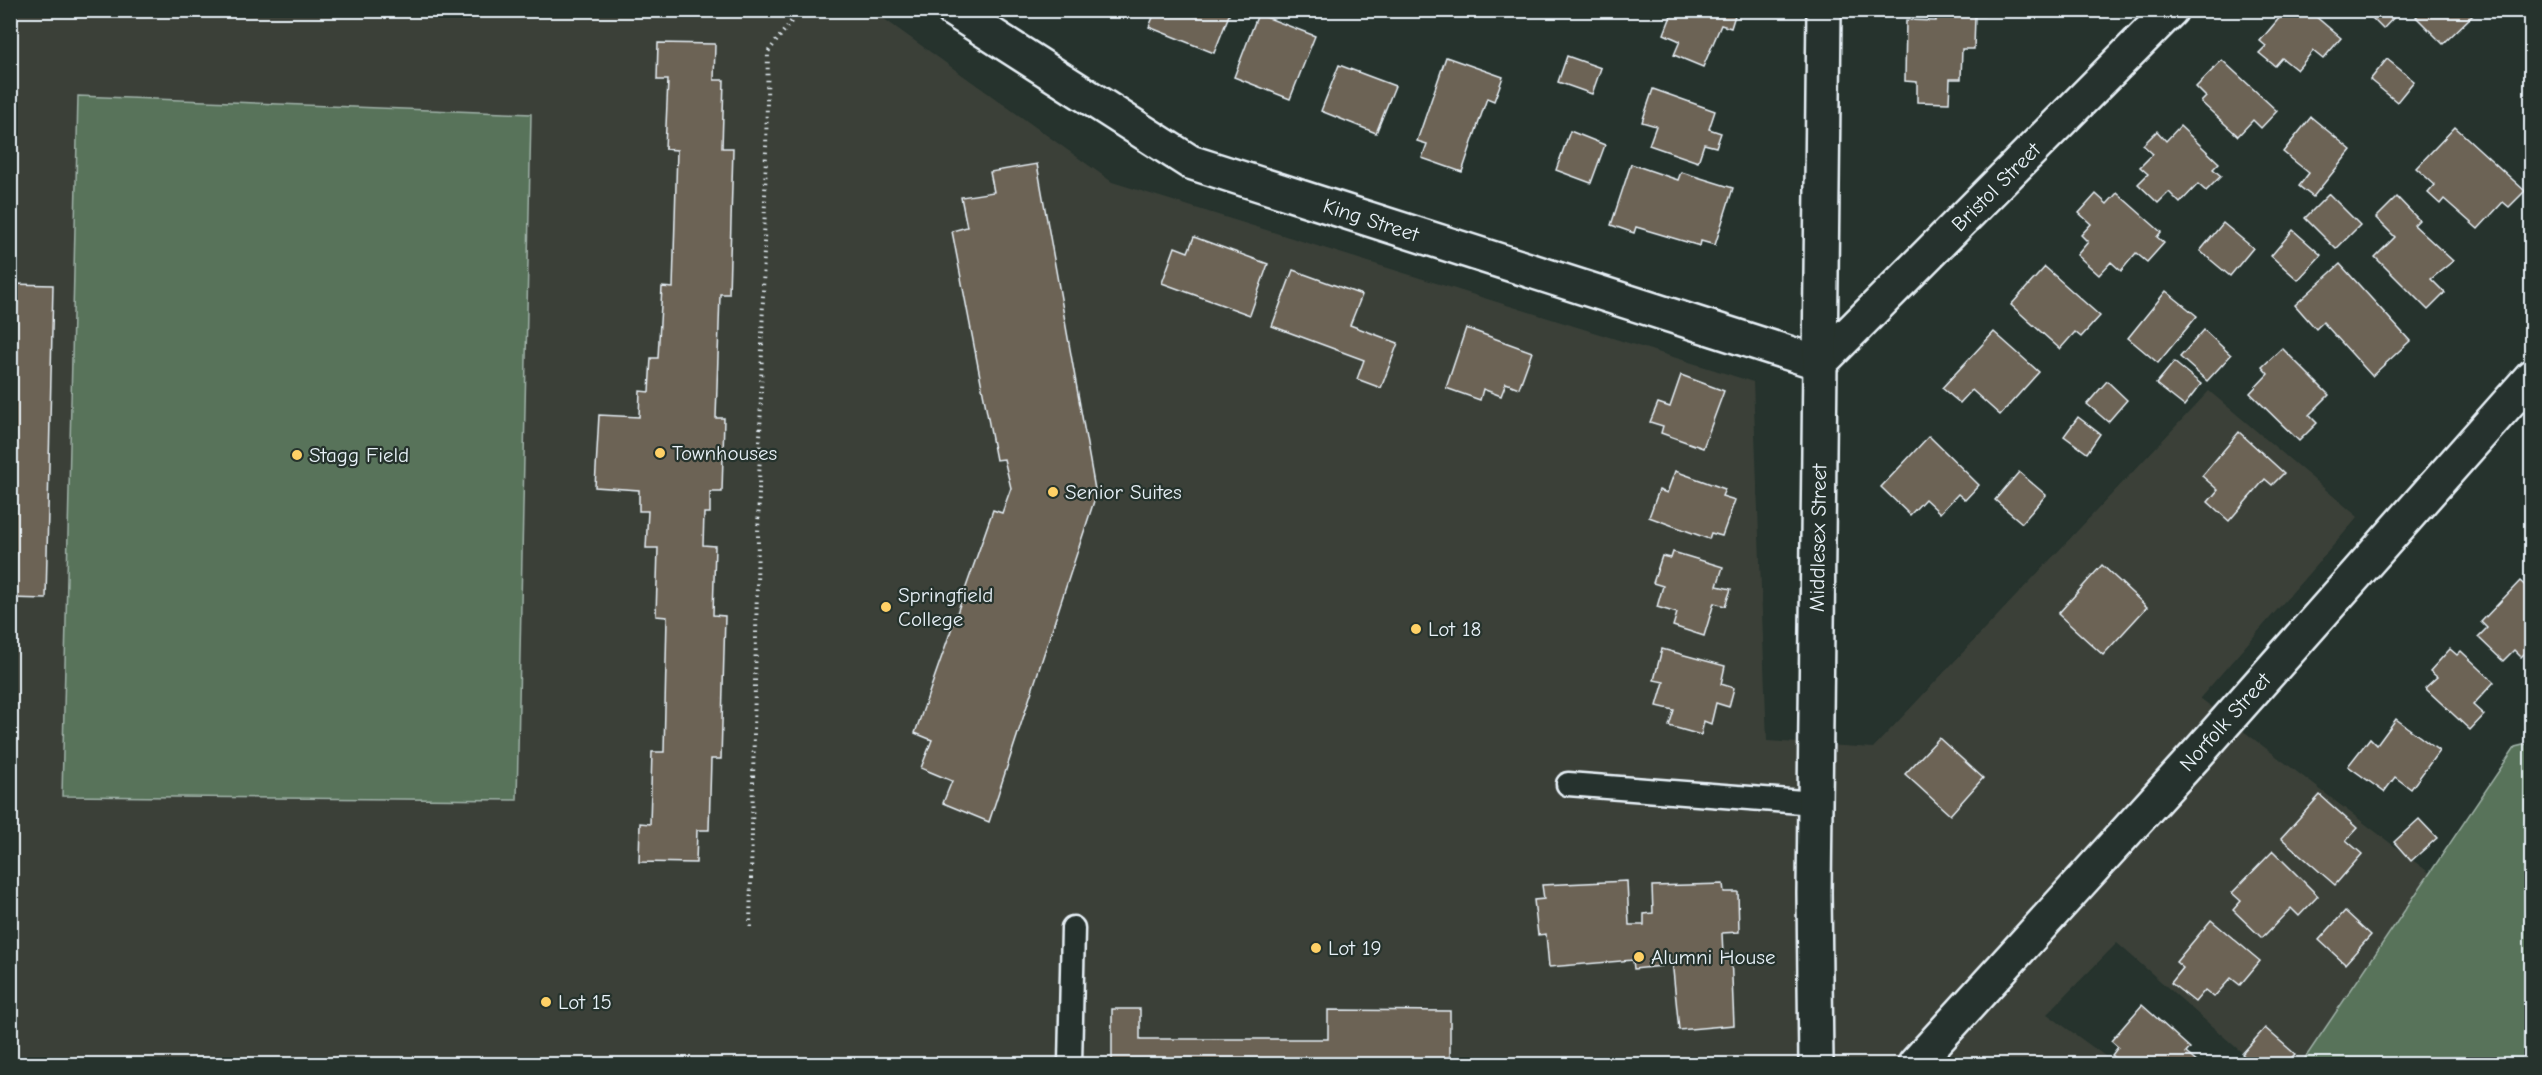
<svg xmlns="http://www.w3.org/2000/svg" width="2542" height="1075" viewBox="0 0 2542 1075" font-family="'Comic Neue',sans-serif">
<rect width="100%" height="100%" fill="#26332d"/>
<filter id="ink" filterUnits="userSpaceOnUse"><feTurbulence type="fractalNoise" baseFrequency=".0167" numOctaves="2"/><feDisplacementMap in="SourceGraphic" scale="12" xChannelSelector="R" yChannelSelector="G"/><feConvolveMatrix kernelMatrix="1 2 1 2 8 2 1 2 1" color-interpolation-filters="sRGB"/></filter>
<g filter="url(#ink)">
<polygon fill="#3b4139" points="864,10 880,16 1112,182 1753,382 1767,741 1873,748 2209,391 2358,517 2200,698 2465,900 2325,1064 2255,1064 2117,943 2047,1014 2116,1064 11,1064 10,11"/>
<g fill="#58735a" stroke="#a0b2a9" stroke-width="1.5">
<polygon points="78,96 531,114 517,800 62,796"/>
<polygon points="2531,743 2531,1064 2301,1064 2515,747"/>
</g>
<g fill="#6c6355" stroke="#e8f1f8" stroke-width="1.5">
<polygon points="1156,10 1231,10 1214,53 1149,27"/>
<polygon points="1730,10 1736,12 1731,28 1721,25 1703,67 1674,55 1680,41 1664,34 1671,16 1660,10"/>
<polygon points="1936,10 1984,10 1984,16 1975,16 1974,49 1962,49 1961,79 1950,79 1949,103 1917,102 1917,82 1905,81 1906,20 1936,21"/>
<polygon points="2286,10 2308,10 2341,38 2323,59 2313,51 2297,70 2282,58 2275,66 2259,53 2266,46 2260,41"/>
<polygon points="2371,10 2401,10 2383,29 2368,14"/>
<polygon points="2423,10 2468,10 2473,15 2443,44 2416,17"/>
<polygon points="1258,14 1315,36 1290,99 1234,77"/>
<polygon points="658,43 715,44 714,80 724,80 722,148 733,148 729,294 720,294 716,418 724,418 722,492 710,492 710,513 704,513 703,545 715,546 713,615 725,616 721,759 711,759 709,830 697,830 696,863 639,862 640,823 650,824 652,752 664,752 667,617 656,616 658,548 646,548 648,511 639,511 639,490 595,487 599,415 639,417 640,391 649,392 651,358 658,358 662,287 673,288 677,150 665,149 668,80 657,80"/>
<polygon points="1567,56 1601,68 1592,94 1558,82"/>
<polygon points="1446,57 1503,77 1494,101 1487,98 1462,172 1422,158 1427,144 1417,141"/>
<polygon points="2387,59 2414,81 2397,102 2370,80"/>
<polygon points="2222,60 2277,111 2261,128 2253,120 2238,136 2201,102 2206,97 2196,87"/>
<polygon points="1339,65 1395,86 1376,133 1321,111"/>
<polygon points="1653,89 1715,111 1709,129 1721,133 1716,147 1704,144 1698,162 1649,145 1656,126 1642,122"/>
<polygon points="2311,117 2351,150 2313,197 2299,186 2309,173 2283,152"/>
<polygon points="2180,126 2219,163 2213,169 2221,176 2206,191 2198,184 2180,203 2169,192 2158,203 2138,184 2148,174 2140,167 2153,154 2143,145 2157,131 2166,141"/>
<polygon points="2455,127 2525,191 2509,207 2503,202 2478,229 2444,199 2440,204 2428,193 2435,185 2416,168"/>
<polygon points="1570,131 1605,145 1591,183 1556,170"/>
<polygon points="1037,164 1096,495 989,822 943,803 952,781 921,768 932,740 915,733 993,510 1002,513 1011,488 1004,459 996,460 952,231 967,227 961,197 994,192 990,172"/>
<polygon points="1631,164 1678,180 1681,172 1733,188 1715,245 1701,241 1700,246 1636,227 1634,233 1611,225"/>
<polygon points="2117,193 2161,232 2157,237 2164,243 2147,262 2136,253 2121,271 2111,262 2099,275 2077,255 2088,242 2081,235 2091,224 2079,213 2096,194 2107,204"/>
<polygon points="2329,194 2360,225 2336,249 2305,218"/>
<polygon points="2397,197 2419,220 2414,225 2453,261 2431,279 2445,293 2428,310 2375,257 2395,237 2376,218"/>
<polygon points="2223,223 2253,248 2230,276 2200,251"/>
<polygon points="2293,230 2321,255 2298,280 2271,256"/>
<polygon points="1194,237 1268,264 1250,315 1162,283 1175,247 1188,252"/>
<polygon points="2340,264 2410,341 2372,376 2323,322 2316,329 2295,305"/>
<polygon points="2045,267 2100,316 2081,337 2075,332 2060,349 2011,305"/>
<polygon points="1293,270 1362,295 1350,325 1398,343 1381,388 1357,379 1364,360 1272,326"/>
<polygon points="10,284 53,285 46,599 10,598"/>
<polygon points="2166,291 2197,316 2158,363 2128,338"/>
<polygon points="1466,328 1532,352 1519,388 1506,383 1501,396 1483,389 1480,400 1446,388"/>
<polygon points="2204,330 2231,355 2207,381 2180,357"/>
<polygon points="1994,332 2039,372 2000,415 1972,390 1960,403 1942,388"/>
<polygon points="2282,348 2329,395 2309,415 2317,423 2299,441 2250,393 2268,374 2262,367"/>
<polygon points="2174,362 2201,384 2184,406 2156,384"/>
<polygon points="1681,375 1724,391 1703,448 1661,433 1663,426 1650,422 1658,403 1670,407"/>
<polygon points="2107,381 2127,400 2108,422 2087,404"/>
<polygon points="2078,417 2100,434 2087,453 2064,436"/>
<polygon points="2239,432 2284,473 2272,485 2265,479 2229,521 2208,502 2218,490 2202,476"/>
<polygon points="1929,436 1979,485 1965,500 1958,494 1940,513 1925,499 1910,515 1881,487"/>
<polygon points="1675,471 1725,489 1722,496 1735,500 1722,536 1711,533 1709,539 1649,517 1659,490 1667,493"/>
<polygon points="2019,472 2046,495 2022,523 1995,500"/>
<polygon points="1673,552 1723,567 1717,586 1731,589 1725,606 1714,603 1704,636 1673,626 1677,613 1657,607 1663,586 1653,583 1662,556 1671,558"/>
<polygon points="2102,565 2147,607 2103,655 2058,614"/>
<polygon points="2520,581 2532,592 2532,646 2521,657 2514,650 2503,661 2478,637 2487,628 2481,622"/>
<polygon points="1662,649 1725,666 1721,684 1734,688 1729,707 1716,703 1711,724 1704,721 1701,735 1669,726 1674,710 1657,706 1664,682 1654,680"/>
<polygon points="2450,649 2457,655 2461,651 2494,682 2473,705 2484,715 2470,730 2425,688 2437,677 2430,671"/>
<polygon points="2396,719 2439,751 2411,789 2395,777 2384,792 2348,766 2370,738 2377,745"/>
<polygon points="1939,738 1983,778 1950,815 1905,774"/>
<polygon points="2320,795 2357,828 2346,840 2362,854 2335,885 2281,838"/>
<polygon points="2419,819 2437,838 2411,861 2394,842"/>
<polygon points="2273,851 2318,896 2299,916 2291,908 2262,938 2233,910 2241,901 2232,893"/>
<polygon points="1627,881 1629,925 1644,925 1644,914 1653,913 1652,886 1723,884 1724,892 1738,892 1739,932 1722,933 1723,955 1731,954 1734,1025 1679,1030 1672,960 1662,961 1662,966 1634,969 1633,960 1549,967 1546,934 1538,935 1534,900 1544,899 1542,885"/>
<polygon points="2345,911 2371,935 2345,964 2319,940"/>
<polygon points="2211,920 2260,961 2240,985 2231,978 2214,997 2205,990 2195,1002 2171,983 2183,968 2176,962"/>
<polygon points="2142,1005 2190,1048 2186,1053 2199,1064 2134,1064 2131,1062 2123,1064 2112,1055 2118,1047 2111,1041"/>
<polygon points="1112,1009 1140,1009 1140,1039 1328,1039 1328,1010 1450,1011 1450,1064 1112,1064"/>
<polygon points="2265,1028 2295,1054 2286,1064 2253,1064 2242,1054"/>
</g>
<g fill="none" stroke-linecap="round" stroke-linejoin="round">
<g stroke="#e8f1f8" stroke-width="27">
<g id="service">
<polyline points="1568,784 1815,803"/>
<polyline points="1070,1064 1073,928"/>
</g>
</g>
<g stroke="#e8f1f8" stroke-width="38">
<g id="minor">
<polyline points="1820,363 2171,10"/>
<polyline points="1915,1064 2198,753 2532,376"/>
</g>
</g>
<g stroke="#e8f1f8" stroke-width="38">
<g id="tertiary">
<polyline points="953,10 1190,162 1820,363"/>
<polyline points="1816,1064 1814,893 1824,10"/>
</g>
</g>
<polyline stroke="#e8f1f8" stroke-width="4" stroke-dasharray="1.5 4.5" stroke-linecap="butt" points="750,927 768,52 800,10"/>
<use href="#service" stroke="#26332d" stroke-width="22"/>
<use href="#minor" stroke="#26332d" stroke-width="33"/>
<use href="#tertiary" stroke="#26332d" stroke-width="33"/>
</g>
</g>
<g fill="#ffd166" stroke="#26332d" stroke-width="2">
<circle cx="660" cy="453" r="6"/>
<circle cx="297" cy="455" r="6"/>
<circle cx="1053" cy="492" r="6"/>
<circle cx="886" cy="607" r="6"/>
<circle cx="1416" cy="629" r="6"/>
<circle cx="1316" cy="948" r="6"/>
<circle cx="1639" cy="957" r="6"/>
<circle cx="546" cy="1002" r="6"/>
</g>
<g text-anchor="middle" stroke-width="4.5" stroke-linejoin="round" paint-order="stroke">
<g font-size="21" fill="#e8f1f8" stroke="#26332d">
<text transform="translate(1996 187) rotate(-45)" y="7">Bristol Street</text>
<text transform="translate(1371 220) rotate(18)" y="7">King Street</text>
<text transform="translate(1818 538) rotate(-89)" y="7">Middlesex Street</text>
<text transform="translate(2225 722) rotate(-48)" y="7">Norfolk Street</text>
</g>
<g font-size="21" fill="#e8f1f8" stroke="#26332d" text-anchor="start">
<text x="672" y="460">Townhouses</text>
<text x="309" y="462">Stagg Field</text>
<text x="1065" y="499">Senior Suites</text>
<text x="898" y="602">Springfield<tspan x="898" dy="24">College</tspan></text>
<text x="1428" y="636">Lot 18</text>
<text x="1328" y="955">Lot 19</text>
<text x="1651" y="964">Alumni House</text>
<text x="558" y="1009">Lot 15</text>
</g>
</g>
<rect width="2542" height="1075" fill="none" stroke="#26332d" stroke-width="36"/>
<rect x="18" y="18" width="2506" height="1039" fill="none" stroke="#e8f1f8" stroke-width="2" filter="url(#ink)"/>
</svg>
